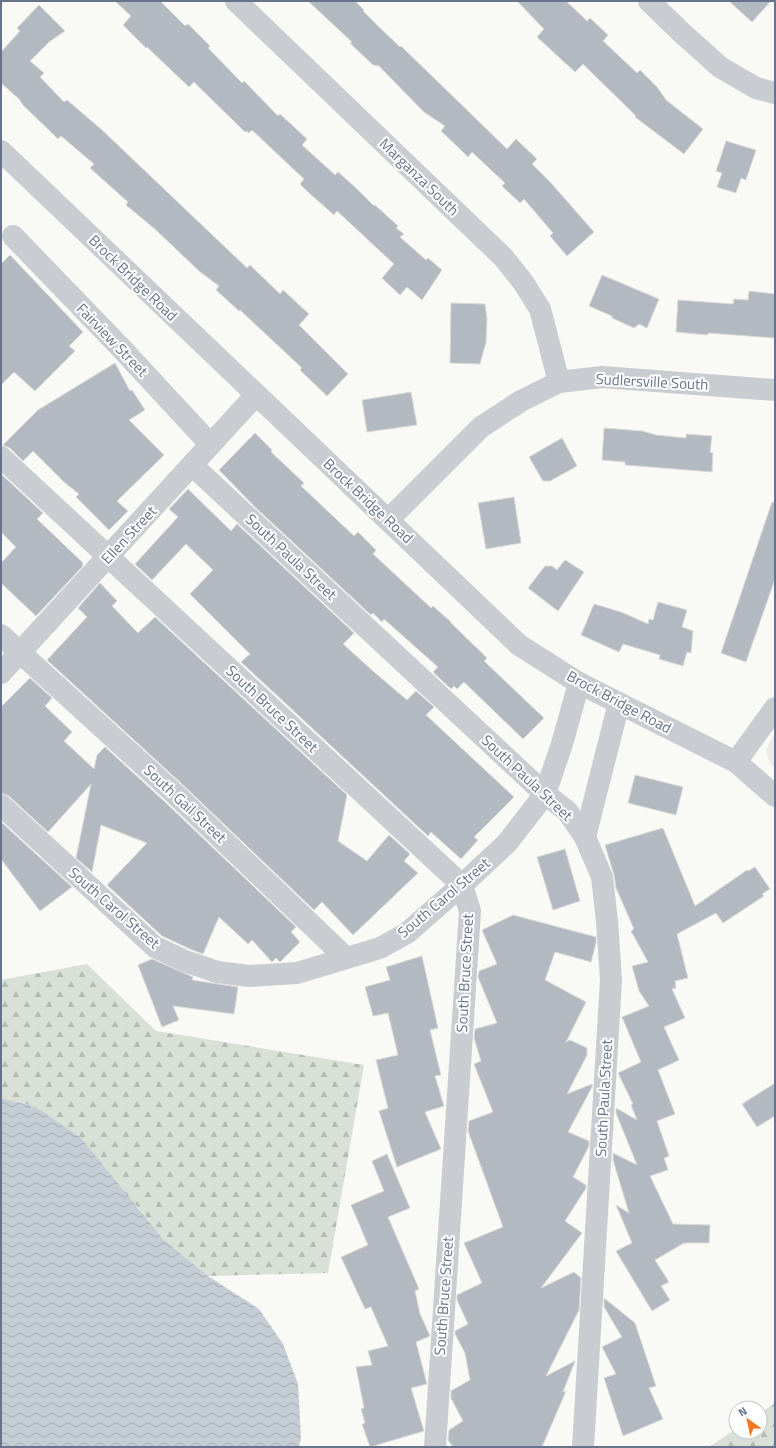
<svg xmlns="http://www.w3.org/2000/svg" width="776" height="1448" viewBox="0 0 776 1448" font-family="'Titillium Web',sans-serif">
<defs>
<pattern id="forest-firs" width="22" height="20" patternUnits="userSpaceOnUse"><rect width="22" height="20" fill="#d9e1d7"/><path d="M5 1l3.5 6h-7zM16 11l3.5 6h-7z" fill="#b4bbb4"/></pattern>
<pattern id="water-waves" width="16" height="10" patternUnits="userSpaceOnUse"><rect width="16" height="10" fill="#c5cdd4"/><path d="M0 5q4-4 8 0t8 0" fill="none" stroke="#a4abb2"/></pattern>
</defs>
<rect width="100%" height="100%" fill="#f9f9f6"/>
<polygon fill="#e9eae9" points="775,733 775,768 770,763 766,752 770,741"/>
<g fill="url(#forest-firs)">
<polygon points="87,964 156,1031 364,1065 328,1273 208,1276 164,1240 138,1207 36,1107 1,1098 1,980"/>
<polygon points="775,1403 775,1447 709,1447 736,1429 736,1432 760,1432 760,1413"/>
</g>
<polygon fill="url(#water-waves)" points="1,1098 36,1107 81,1138 164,1240 208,1276 259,1309 283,1344 298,1384 301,1438 299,1447 1,1447"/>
<g fill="#b3b9c1" stroke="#dadbd9">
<polygon points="115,1 160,1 185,26 188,24 210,46 208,48 242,83 244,81 278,116 280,114 307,139 302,145 335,175 338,172 356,188 374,206 375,205 398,226 396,228 404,234 400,237 426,260 428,258 442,270 422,300 407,287 400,295 382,278 394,264 337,211 334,215 308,192 300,184 304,179 252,130 249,133 246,131 245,132 194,82 189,87 147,47 146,48 123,25 131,16"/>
<polygon points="308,1 355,1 364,10 363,11 376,24 400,47 401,46 507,149 516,139 537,159 532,164 551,183 594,232 567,256 550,236 553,233 524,199 520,203 502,186 505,183 472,152 468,157 460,149 441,131 445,126 424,112 379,66 373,65 350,43 352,42"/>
<polygon points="517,1 566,1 587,21 590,18 608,35 603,41 637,73 640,70 657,87 666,100 703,129 684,154 635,117 636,116 583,64 575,72 537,37 544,29"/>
<polygon points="729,1 771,1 752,22"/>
<polygon points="39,5 65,31 49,42 30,61 44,73 40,77 64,102 67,100 102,130 247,268 250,265 280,294 283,290 309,314 299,325 348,374 327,396 300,370 302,368 240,310 239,311 216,290 219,286 199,271 156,230 126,205 128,202 90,168 94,164 61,136 58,139 23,105 19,99 1,83 1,52 20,31 17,28"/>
<polygon points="726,141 756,150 746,180 741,178 736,193 717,187 722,173 716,171"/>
<polygon points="10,255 83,332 69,346 75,351 35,391 14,372 1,385 1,264"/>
<polygon points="602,275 659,299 647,328 639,324 634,328 612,318 612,316 589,306"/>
<polygon points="749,291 775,294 775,338 708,333 708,335 676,332 678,300 733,304 734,299 748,300"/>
<polygon points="451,303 485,304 487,319 486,342 480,364 450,363"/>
<polygon points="115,363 130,391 132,390 145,410 129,420 164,455 117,501 128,511 109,530 76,497 79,494 64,482 33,451 23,461 10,448 3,445 38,410"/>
<polygon points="411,392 417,425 367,432 362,400"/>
<polygon points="604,428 642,431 656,435 686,438 686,434 712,436 710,452 713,453 712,472 625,465 625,462 602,460"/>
<polygon points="255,433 272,450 271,452 304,483 301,486 354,536 358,532 376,550 373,554 431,608 433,606 451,622 451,623 487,658 484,661 544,718 523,739 464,682 457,689 454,686 451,689 433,672 438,667 384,619 382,622 373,613 371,615 254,506 219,470"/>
<polygon points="562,438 577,466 550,481 543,481 529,457"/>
<polygon points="1,474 43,513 37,519 83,563 82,565 83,566 36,616 1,583 1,563 16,547 1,532"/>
<polygon points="188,489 231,531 237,524 354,633 343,644 374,672 407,700 416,691 434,707 426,715 514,797 474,837 478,840 461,859 431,832 428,836 241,662 250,654 190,594 213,570 186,544 152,580 135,564 178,517 169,509"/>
<polygon points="514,497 521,543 486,549 478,503"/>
<polygon points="772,502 775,503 775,579 746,662 721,653"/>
<polygon points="565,560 584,572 558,611 528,588 545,566 552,566 557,570"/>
<polygon points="100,583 117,601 112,606 138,633 155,617 347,795 338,841 367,861 389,835 410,854 404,861 418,873 353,935 322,902 314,910 182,784 47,660 87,617 78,608"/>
<polygon points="658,602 687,610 682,627 693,631 691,653 687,652 683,666 659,659 660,655 623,644 619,652 581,635 594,604 621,612 648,624 649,619 653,620"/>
<polygon points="30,678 52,698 45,706 72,732 64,741 94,769 97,755 105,747 165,802 296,927 291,932 300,942 280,962 276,958 272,962 252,940 248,944 219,917 203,954 190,949 162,936 107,885 147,843 101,825 92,872 76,858 91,784 48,832 9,796 1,793 1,707"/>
<polygon points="635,775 683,787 676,815 628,803"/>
<polygon points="1,822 72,887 40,911 1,859"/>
<polygon points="663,828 695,906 747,870 748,871 755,867 770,889 762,894 764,896 723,923 716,913 677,934 688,978 675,981 676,988 672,989 685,1018 664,1027 679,1060 658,1070 675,1114 657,1121 669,1156 664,1158 668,1170 650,1176 673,1224 710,1225 709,1243 684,1243 655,1260 669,1282 661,1286 670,1300 652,1311 616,1251 632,1243 616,1205 629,1213 613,1160 613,1153 637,1165 616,1113 616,1108 637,1120 631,1105 633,1104 618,1073 641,1062 622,1017 649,1006 639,991 632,966 648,962 631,931 634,929 616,888 614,875 605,845"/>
<polygon points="565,849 580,901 553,910 537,857"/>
<polygon points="513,915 596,937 596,943 591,962 555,952 545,980 586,1002 566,1042 570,1040 587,1048 587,1055 567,1094 592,1084 592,1087 568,1132 589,1141 589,1146 573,1177 586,1185 586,1188 565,1221 582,1233 541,1288 574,1272 581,1278 579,1310 546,1376 575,1361 563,1392 566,1391 542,1447 453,1447 448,1440 449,1430 463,1421 451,1398 451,1391 470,1380 465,1353 455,1334 455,1331 468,1324 457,1300 457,1295 482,1283 464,1243 503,1227 468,1131 469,1121 493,1112 474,1064 481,1061 474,1038 475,1029 497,1023 478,977 479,971 497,964 482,930"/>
<polygon points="422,956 438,1028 430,1030 441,1075 435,1076 444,1106 425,1112 441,1149 397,1167 379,1111 388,1108 376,1060 398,1055 388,1013 373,1016 365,987 390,980 386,967"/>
<polygon points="152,959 193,977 192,980 238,987 234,1014 173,1006 179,1020 162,1027 138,965"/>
<polygon points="775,1083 775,1116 757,1127 742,1104"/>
<polygon points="387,1154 410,1208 388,1217 419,1289 415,1291 420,1314 430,1336 416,1342 427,1384 411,1388 424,1431 370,1447 362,1424 365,1423 361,1409 364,1408 356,1367 372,1365 368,1351 388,1346 371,1307 365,1309 341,1257 368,1245 351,1205 384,1191 372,1161"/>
<polygon points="604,1298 635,1323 656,1386 649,1388 663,1419 623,1436 604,1378 616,1374 602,1347 622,1337 604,1307"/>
</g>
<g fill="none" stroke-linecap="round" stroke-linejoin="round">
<g stroke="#c9ccd0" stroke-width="22">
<polyline points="236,1 503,257 523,282 540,309 559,382"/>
<polyline points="649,1 681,32 720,67 756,88 775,93"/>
<polyline points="1,151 519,645 579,683 736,762 775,796"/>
<polyline points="13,236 123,350 210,444"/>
<polyline points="1,457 462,885 470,911 435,1447"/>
<polyline points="193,466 545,794 567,811 585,837 602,877 607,921 611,980 583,1447"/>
<polyline points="388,520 481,427 521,401 559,382 602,377 775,390"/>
<polyline points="1,635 174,793 346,958"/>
<polyline points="1,673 256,395"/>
<polyline points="736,762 775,708"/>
<polyline points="1,805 155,947 185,961 217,972 249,976 297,973 380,948 407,933 462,885 507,843 545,794 562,744 579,683"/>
<polyline points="585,837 619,703"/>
</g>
</g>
<g text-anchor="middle" stroke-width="4" stroke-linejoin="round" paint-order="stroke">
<g font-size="15" fill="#66738a" stroke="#fff">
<text transform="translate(419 177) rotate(44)" y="5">Marganza South</text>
<text transform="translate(133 278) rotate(44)" y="5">Brock Bridge Road</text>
<text transform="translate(112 340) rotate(46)" y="5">Fairview Street</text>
<text transform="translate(652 382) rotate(3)" y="5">Sudlersville South</text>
<text transform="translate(368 501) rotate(43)" y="5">Brock Bridge Road</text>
<text transform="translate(129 535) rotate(-47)" y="5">Ellen Street</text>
<text transform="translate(291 557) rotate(43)" y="5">South Paula Street</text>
<text transform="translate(619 702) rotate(28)" y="5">Brock Bridge Road</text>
<text transform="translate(272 709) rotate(43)" y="5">South Bruce Street</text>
<text transform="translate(527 778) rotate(43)" y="5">South Paula Street</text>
<text transform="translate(185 804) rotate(43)" y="5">South Gail Street</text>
<text transform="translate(444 898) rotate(-40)" y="5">South Carol Street</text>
<text transform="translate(114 908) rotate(41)" y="5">South Carol Street</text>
<text transform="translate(465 973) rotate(-87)" y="5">South Bruce Street</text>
<text transform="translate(604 1098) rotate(-87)" y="5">South Paula Street</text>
<text transform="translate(444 1296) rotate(-86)" y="5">South Bruce Street</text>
</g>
</g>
<rect width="776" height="1448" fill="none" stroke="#66738a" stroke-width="4"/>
<g transform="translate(748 1420) rotate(327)"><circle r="19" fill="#ffffff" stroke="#c2c7d0"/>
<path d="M0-3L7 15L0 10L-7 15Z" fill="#f0781f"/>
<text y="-6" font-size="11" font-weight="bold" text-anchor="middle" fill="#66738a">N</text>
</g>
</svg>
